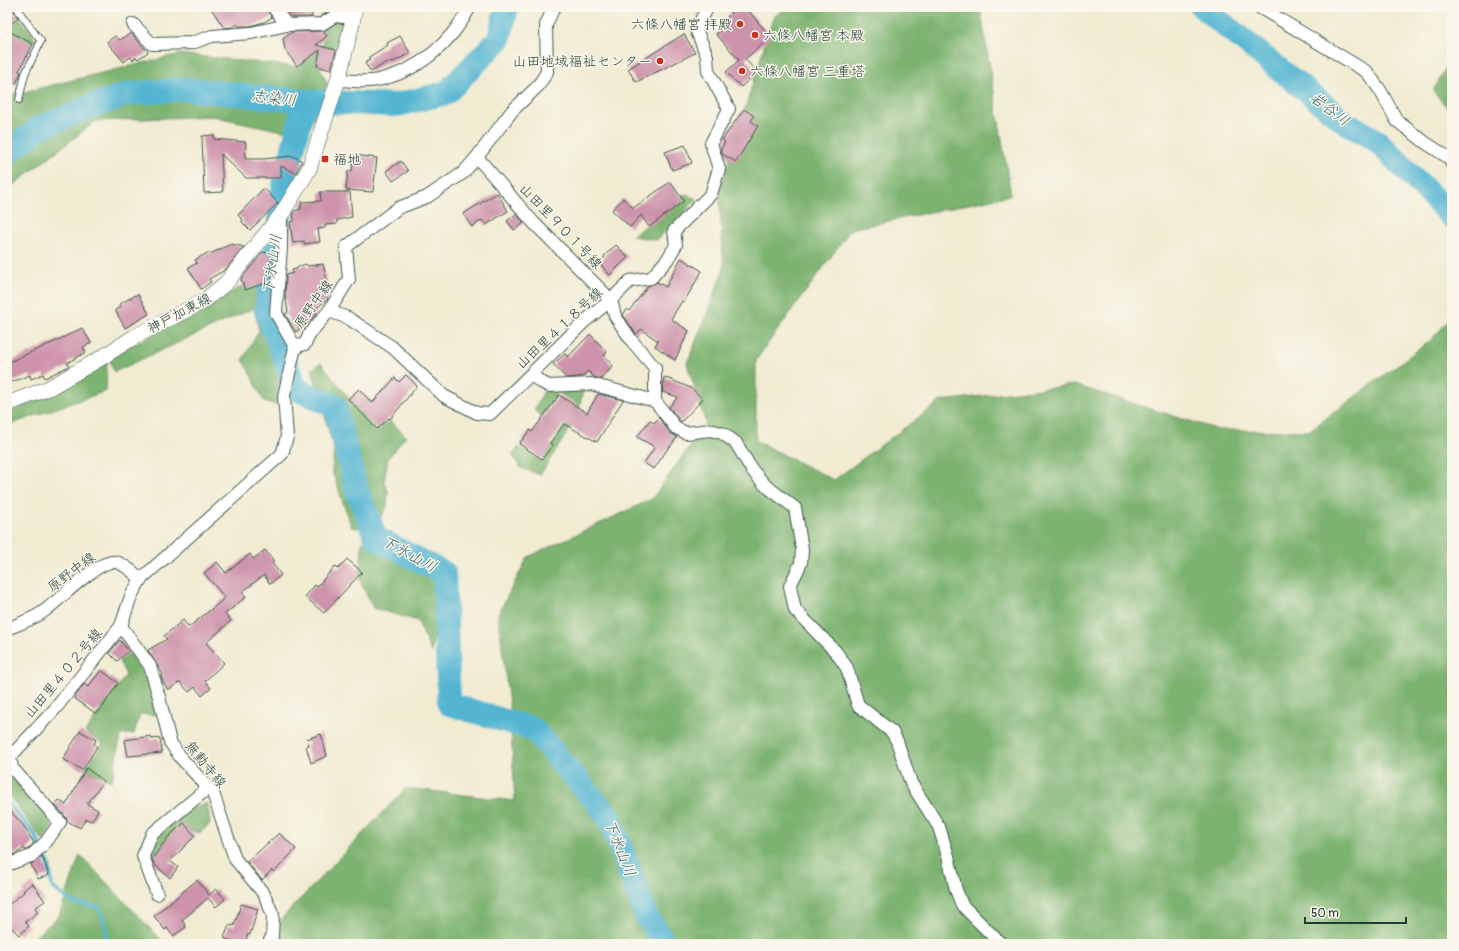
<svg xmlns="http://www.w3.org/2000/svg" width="1459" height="951" viewBox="0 0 1459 951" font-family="Pangolin,'Klee One',sans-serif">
<rect width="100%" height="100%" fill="#fbf7ec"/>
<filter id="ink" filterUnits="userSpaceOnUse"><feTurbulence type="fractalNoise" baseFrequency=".025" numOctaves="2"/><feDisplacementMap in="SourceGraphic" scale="8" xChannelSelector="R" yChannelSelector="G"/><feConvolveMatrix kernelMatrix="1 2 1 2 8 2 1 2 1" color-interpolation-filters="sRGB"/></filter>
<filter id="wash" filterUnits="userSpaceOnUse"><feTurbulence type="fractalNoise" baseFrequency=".012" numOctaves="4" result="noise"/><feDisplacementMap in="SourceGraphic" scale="16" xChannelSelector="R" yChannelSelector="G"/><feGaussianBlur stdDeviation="0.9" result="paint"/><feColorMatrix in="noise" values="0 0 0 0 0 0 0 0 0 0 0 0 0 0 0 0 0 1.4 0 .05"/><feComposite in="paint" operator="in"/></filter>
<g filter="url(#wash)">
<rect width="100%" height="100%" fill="#f1ebd2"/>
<g fill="#7db370" stroke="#4e7852">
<polygon points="331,7 345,7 337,45 316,59 327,83 306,136 212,116 96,121 7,190 7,96 180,54 299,67 323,42 318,18"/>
<polygon points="786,7 980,7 1011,195 851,229 756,360 756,441 834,480 941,401 1074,385 1219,430 1309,431 1431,340 1452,317 1452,944 261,944 285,915 406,788 515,801 510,712 498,614 528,557 652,499 706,424 687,364 724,269 719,192 773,18"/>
<polygon points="21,18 36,41 7,45 7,28"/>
<polygon points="1452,56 1452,113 1433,91"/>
<polygon points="684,194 697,199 657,240 632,236 657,218"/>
<polygon points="265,274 277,328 281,364 276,405 264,401 243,359 259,331 254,308 114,372 109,358"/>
<polygon points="107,362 106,391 20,421 7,426 7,413 59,391"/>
<polygon points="321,363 377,433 390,421 406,436 388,458 384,482 388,491 387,507 375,527 352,528 332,471 334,450 312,369"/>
<polygon points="583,390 577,417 540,475 521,468 512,455 518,447 542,462 578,405 558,392 541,416 534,410 544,391"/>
<polygon points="362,542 405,546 447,567 431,653 418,621 373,608 360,581"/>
<polygon points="130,653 145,676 156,715 140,714 134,734 121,735 112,781 84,769 103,744 85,732 126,675 119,661"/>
<polygon points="7,763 54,823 43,841 7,793"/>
<polygon points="208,803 210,824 199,833 175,826 167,852 162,849 147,857 154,839 182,813"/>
<polygon points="80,855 165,944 27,944 59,916"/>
</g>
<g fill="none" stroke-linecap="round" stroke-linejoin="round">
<path stroke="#53b5d2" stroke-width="4" d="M7,802l27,32 15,30 3,23 21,16 26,4c5,13 9,23 8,37"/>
<g stroke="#53b5d2" stroke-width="24">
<polyline points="1202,7 1345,122 1377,141 1452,217"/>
<polyline points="305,101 284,185 266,311 296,389 335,406 356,488 376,538 444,573 449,704 533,729 609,817 646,915 665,944"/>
<polyline points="7,153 39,128 95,105 128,94 184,89 305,101 396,105 446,93 499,39 507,7"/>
</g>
</g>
<g id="blocks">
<g fill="#cd93ab">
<polygon points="7,7 12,7 18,18 7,27"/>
<polygon points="210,7 266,7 267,11 272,17 264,22 250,26 238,26 237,24 233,27 224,28"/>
<polygon points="282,7 321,7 311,15 312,17 291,17"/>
<polygon points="726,7 745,7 771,37 745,59 757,72 741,87 726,72 739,60 716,34 731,21 727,17 731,13"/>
<polygon points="7,30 33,44 19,71 21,72 16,84 7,79"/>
<polygon points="323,31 327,36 316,45 336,50 331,70 317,66 320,50 297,66 285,50 283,39 292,32"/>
<polygon points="131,33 148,52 138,59 136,57 133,60 130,57 124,62 107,42 115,36 120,40"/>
<polygon points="684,34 695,53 636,82 628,69"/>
<polygon points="400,36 410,53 395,61 385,63 371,72 365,63 370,60 369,57 388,45 387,43"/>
<polygon points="744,109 754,116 751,121 758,126 736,162 722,154 721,149 725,142 722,140"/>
<polygon points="214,135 214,139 246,142 245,159 263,159 293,156 302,161 296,173 281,166 281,178 246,178 221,154 223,192 204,193 202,136"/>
<polygon points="685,145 692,163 672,170 665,152"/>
<polygon points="354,155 377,158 373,192 346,190 348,171 352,171"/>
<polygon points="401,161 408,171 393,181 386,171"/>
<polygon points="670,182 684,201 649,227 641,215 630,227 612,210 623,198 633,208"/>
<polygon points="264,188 278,203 250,230 242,222 243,220 238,215"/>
<polygon points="320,192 350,192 352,217 337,220 337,224 325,225 325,228 318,229 320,242 304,244 304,241 293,243 290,222 294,221 293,213 294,211 301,209 301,202 321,201"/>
<polygon points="497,193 508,211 486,225 482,220 472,227 463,214"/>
<polygon points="516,214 524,223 514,230 507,221"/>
<polygon points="231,244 244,247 225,270 209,279 211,282 201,289 188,268 197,263 195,260 209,252 210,254"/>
<polygon points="616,245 628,257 610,275 599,263 605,257 604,256"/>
<polygon points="263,252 272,254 266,283 245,290 241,279"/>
<polygon points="681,258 702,271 684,302 682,301 671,319 689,331 675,360 655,346 658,341 641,329 637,334 636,334 623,315 627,309 629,311 648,286 657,282 666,287"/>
<polygon points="306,264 308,266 323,264 328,284 318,286 328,299 314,310 317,313 312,319 296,332 285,314 288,312 285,295 286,275 293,273 292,270 297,269 297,267"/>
<polygon points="138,294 149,314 125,328 115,310 121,307 119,304"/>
<polygon points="82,328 91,343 83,347 86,352 67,363 69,366 45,378 43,374 31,379 30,375 7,384 7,363 56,341"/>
<polygon points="590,334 607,352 604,355 613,366 601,379 594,377 588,371 582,377 580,376 578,377 566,378 553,364 565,354 568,357"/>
<polygon points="406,375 417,386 390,419 389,418 377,429 348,399 359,389 372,403 395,378 399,382"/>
<polygon points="664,377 691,388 703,399 681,422 669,407 678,397 662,392"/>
<polygon points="598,394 623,400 597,442 564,424 550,443 553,445 542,459 519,444 530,430 532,432 559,395 587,413"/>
<polygon points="659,418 670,433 677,437 670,447 669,447 654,469 644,463 655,447 637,437 650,420 654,423"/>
<polygon points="265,550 274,561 272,563 281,575 270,584 264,575 242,592 246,597 225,614 231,621 206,643 224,663 205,681 211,688 202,696 195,687 189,692 180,682 168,690 163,682 161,676 163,675 148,650 167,639 164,636 183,620 189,627 225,598 204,573 217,562 226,573 250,554 253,559"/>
<polygon points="347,559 362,572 324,613 305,597 315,585 317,587 335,566 338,569"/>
<polygon points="120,640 129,651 117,661 109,653"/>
<polygon points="101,670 118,683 102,708 95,713 74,698 84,684 88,687"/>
<polygon points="80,731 96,740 94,744 97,747 82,770 63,759"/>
<polygon points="321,734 327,756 311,763 306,746 309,745 307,739"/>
<polygon points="151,736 151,739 160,738 162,753 128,756 125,740"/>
<polygon points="86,768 104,781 87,804 98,810 92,821 86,819 80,828 67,821 66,817 55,805 59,800 66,805"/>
<polygon points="7,807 23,825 34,843 27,850 25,850 24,848 17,853 7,857"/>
<polygon points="184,823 195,836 170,861 178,867 170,878 154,864 152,859 169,836"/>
<polygon points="279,833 296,849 274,872 272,870 262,880 247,862"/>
<polygon points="42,856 49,875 38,879 31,864"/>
<polygon points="197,880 209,895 216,889 225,899 216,907 208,898 182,920 186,927 173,936 167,928 165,930 154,916"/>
<polygon points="32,883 45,901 35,908 38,912 25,922 29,926 19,935 12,928 7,931 7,906 24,892 23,891"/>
<polygon points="241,904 258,909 250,935 248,934 244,944 240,944 224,938 229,925 234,926"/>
</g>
</g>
</g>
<g filter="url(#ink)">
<use href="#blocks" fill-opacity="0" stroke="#3e574c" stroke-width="1"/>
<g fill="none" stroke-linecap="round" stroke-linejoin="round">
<g stroke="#3e574c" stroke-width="8">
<polyline id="service" points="16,7 36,35 41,41 25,74 19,100"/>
</g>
<g stroke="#3e574c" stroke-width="14">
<g id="minor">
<polyline points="273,7 287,25"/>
<polyline points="1259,7 1367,72 1380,90 1397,121 1426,143 1449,158 1452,164"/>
<polyline points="133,24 152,44 192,43 212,36 251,33 287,25 322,24 335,16 353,18"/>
<path d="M338,80c13,0 27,3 40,0 41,-9 73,-37 92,-73"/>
<polyline points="477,157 533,222 611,300 615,316 632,341 655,368 655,401"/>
<polyline points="281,215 281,248 276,313 295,347"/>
<polyline points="329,311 348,318 392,347 444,396 477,413 490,414 585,321 611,300 630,281 651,278 667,260 676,245 674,231 711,194 719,169 711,143 729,109 708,71 707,56 696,29 708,7"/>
<polyline points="531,375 541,382 549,386 591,384 655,401"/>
<polyline points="655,401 676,428 686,433 710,430 722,433 736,443 752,470 765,485 795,508 802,549 801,563 790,586 795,610 836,652 847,668 858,705 892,732 897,741 911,783 939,827 948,856 956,890 962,905 1001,944"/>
<polyline points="121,626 150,666 159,697 170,742 181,758 213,793 235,859 264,894 273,915 272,937 268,944"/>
<path d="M7,629c12,-5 26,-10 36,-17 16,-11 55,-53 73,-50 9,2 18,11 25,17l141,-125 5,-17 -3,-41 11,-49 10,-3 5,-11 19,-22 20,-32 -3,-32 52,-39 29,-11 36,-24 14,-16 35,-46 26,-25 9,-14 -1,-47 8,-18"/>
<polyline points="7,865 31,856 46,842 60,822 12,768 10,757 55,709 121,626 131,596 141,579"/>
<polyline points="157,894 143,856 152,834 208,788"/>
</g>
</g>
<g stroke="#3e574c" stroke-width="16">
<polyline id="tertiary" points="7,404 49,388 101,358 134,337 204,301 226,283 281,215 309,169 338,80 352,24 355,7"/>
</g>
<use href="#service" stroke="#fff" stroke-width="6"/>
<use href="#minor" stroke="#fff" stroke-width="12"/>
<use href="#tertiary" stroke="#fff" stroke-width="15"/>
</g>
</g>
<g fill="#c8321e" stroke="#fbf7ec" stroke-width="1.5">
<circle cx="740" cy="24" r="4"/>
<circle cx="755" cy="35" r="4"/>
<circle cx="660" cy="61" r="4"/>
<circle cx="742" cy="71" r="4"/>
<rect x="321" y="155" width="8" height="8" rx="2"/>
</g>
<g text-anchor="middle" stroke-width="3" stroke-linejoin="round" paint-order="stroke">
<g font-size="14" fill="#1f3d34" stroke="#fbf7ec" text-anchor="start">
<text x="732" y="29" text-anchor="end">六條八幡宮 拝殿</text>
<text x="763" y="40">六條八幡宮 本殿</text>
<text x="652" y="66" text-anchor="end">山田地域福祉センター</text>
<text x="750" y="76">六條八幡宮 三重塔</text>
<text x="333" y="164">福地</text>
</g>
<g font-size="14" fill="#1f3d34" stroke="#fbf7ec">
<text transform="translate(561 226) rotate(46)" y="5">山田里９０１号線</text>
<text transform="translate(313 304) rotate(-55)" y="5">原野中線</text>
<text transform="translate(179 313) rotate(-28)" y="5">神戸加東線</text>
<text transform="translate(559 328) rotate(-43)" y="5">山田里４１８号線</text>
<text transform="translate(71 572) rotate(-37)" y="5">原野中線</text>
<text transform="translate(63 673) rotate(-50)" y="5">山田里４０２号線</text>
<text transform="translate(206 764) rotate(51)" y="5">無動寺線</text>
</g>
<g font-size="15" font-style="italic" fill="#2f6163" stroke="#fbf7ec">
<text transform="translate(274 98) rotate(6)" y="5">志染川</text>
<text transform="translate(1330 109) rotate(37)" y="5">岩谷川</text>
<text transform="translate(272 264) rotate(-82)" y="5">下氷山川</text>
<text transform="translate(409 554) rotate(28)" y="5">下氷山川</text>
<text transform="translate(620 848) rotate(68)" y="5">下氷山川</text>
</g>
</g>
<rect width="1459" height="951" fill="none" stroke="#fbf7ec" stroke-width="24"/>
<path d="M1305 917v6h101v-6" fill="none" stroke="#1f3d34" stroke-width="2"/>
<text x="1311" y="917" font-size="12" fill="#1f3d34" stroke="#fbf7ec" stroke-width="3" paint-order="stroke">50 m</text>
</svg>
